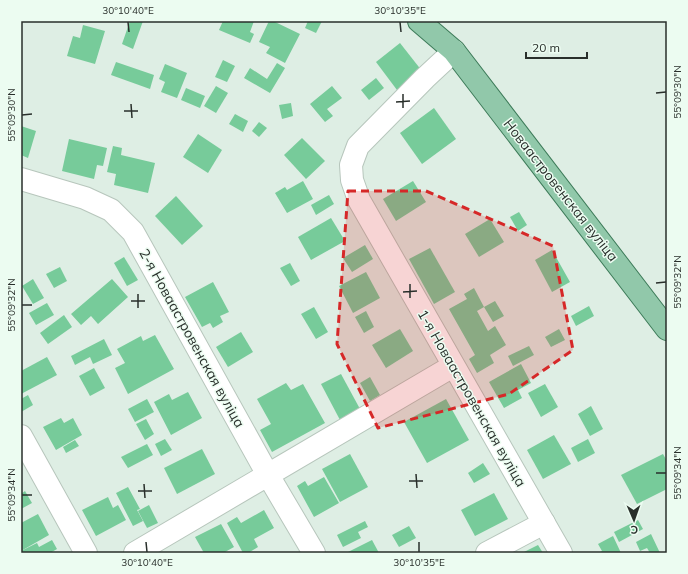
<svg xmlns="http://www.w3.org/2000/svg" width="688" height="574" viewBox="0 0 688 574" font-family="Mulish,sans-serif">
<rect width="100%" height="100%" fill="#deeee4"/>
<g fill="#77cb9a">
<polygon points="130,21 143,21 133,49 122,44"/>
<polygon points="223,21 254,21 250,32 254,34 250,43 219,30"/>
<polygon points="269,21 273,21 300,34 285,63 266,53 270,47 259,42"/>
<polygon points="308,21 322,21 316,33 305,28"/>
<polygon points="83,25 105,31 95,64 67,56 73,36 80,38"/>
<polygon points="400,43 422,71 397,90 376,62"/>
<polygon points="223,60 235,66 227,82 215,77"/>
<polygon points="116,62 154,75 150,89 111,75"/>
<polygon points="277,63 285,68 270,93 244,78 250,68 267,79"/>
<polygon points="165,64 187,73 177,98 161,92 165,82 159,79"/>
<polygon points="376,78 384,88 369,100 361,90"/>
<polygon points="216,86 228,93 216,113 204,106"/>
<polygon points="332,86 342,98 327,109 333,116 325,122 310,104"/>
<polygon points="186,88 205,96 200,108 181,100"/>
<polygon points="291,103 293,116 282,119 279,105"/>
<polygon points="434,108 456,139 422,164 400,133"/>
<polygon points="235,114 248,121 243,132 229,124"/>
<polygon points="259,122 267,128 259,137 252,131"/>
<polygon points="21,126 36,131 28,158 21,155"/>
<polygon points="198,134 222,150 208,173 183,157"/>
<polygon points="302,138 325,161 306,179 284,155"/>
<polygon points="69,139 107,148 103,166 97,165 94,179 62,171"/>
<polygon points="113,146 122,148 121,155 155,163 148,193 114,185 116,174 107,172"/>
<polygon points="303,181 313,199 287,213 275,193 285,187 287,190"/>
<polygon points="413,181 426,202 396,221 383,199"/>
<polygon points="329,195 334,204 316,215 311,205"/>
<polygon points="176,196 203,226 182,245 155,216"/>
<polygon points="519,212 527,225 518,231 510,217"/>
<polygon points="331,218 345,241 311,260 298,237"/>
<polygon points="490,219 504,242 479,257 465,234"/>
<polygon points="365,245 373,259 352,272 343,258"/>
<polygon points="430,248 455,292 434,304 409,259"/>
<polygon points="552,250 570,282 552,292 535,260"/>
<polygon points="124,257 138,280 127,286 114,263"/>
<polygon points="290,263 300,281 291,286 280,268"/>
<polygon points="60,267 67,281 54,288 46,274"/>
<polygon points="366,272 380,298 353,313 339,286"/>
<polygon points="33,279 44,298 33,304 22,286"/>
<polygon points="112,279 128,297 98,324 91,316 81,325 71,314"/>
<polygon points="213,282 229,312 220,316 223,322 213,328 210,323 202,327 185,297"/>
<polygon points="474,288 484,307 477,311 488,331 495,326 506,345 490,355 494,363 477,373 469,359 475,355 449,309 467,299 464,294"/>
<polygon points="495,301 504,316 493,322 484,307"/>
<polygon points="47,303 54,315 36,325 29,313"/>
<polygon points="589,306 594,316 576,326 571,316"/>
<polygon points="314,307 328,332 316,339 301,314"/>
<polygon points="366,311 374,327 364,333 355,317"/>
<polygon points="64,315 72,327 48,344 40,333"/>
<polygon points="400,329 413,351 386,368 372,345"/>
<polygon points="559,329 565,340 551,347 545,337"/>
<polygon points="241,332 253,352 228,367 216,347"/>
<polygon points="155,335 174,369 128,394 115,368 125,363 117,349 141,336 143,341"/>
<polygon points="104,339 112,355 93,364 90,357 75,365 71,356"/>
<polygon points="529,346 534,355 513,366 508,356"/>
<polygon points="47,357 57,375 21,394 21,371"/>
<polygon points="521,364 531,383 518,390 522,398 504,408 489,382"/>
<polygon points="94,368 105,388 90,396 79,376"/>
<polygon points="341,374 360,409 340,420 321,384"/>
<polygon points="370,377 380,395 370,401 360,383"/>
<polygon points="286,383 291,390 303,384 325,423 272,452 260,430 271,424 257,399"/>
<polygon points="545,384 558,407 541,417 528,393"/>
<polygon points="188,392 202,418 171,435 154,402 169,394 172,400"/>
<polygon points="28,395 33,405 21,412 21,399"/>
<polygon points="147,399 154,412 135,422 128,409"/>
<polygon points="446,399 469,440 427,463 404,422"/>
<polygon points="591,406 603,429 590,436 578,414"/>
<polygon points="61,418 64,423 73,418 82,435 56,450 43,427"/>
<polygon points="146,419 154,434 145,440 136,424"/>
<polygon points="554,435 571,464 543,479 527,450"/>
<polygon points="165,439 172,450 161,456 155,444"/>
<polygon points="588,439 595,453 578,462 571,448"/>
<polygon points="75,440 79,446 66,453 63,447"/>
<polygon points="147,444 153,455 128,468 121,457"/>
<polygon points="202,449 215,474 177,494 164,468"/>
<polygon points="350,454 368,487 340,502 322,469"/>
<polygon points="663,454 667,461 667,489 637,504 621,475"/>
<polygon points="483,463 490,474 474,483 468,473"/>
<polygon points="324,477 339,503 314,517 297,486 305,481 308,486"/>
<polygon points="128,487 140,509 137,510 143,521 133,526 116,493"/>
<polygon points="25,491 32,503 21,509 21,494"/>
<polygon points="494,493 508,519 475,536 461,510"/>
<polygon points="108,497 113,508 118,505 126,520 96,536 82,510"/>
<polygon points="149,505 158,523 147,528 138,511"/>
<polygon points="264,510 274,528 254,539 258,547 248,553 243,553 227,523 237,517 241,523"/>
<polygon points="38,514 49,535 21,551 21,523"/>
<polygon points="638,520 643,529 619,542 614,532"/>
<polygon points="365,521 368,527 358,532 361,538 343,547 337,535"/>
<polygon points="221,524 234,547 225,552 225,553 204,553 195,537"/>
<polygon points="409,526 416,538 399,547 392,535"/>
<polygon points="651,534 660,553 650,553 647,548 640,551 636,542"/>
<polygon points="613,536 621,553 598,553 602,551 598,544"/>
<polygon points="52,540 57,549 50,553 21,553 21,551 37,543 39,547"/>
<polygon points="372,540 379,553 346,553"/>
<polygon points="538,545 543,553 522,553"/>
</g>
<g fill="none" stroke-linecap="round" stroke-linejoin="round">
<g stroke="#b7c6bc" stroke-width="24">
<g id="minor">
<polyline points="454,51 425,78 358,146 351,165 352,180 359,200 561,553"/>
<polyline points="21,179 85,198 111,210 133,232 268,475 314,553"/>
<polyline points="21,436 86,553"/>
<polyline points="135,553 453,366"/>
<polyline points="487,553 544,523"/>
</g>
</g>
<g stroke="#3d7b59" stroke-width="24">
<polyline id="major" points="419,21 454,51 667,329"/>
</g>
<use href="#minor" stroke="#fff" stroke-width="22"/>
<use href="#major" stroke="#91c8aa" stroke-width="22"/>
</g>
<path fill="#d62828" fill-opacity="0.2" stroke="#d62828" stroke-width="3" stroke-dasharray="8 5" stroke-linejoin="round" d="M348,191h78l127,55 20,104 -64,44 -131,34 -41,-84z"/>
<path fill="none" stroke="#292f2b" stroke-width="1.5" d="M128,22l1,10M400,22l1,10M656,93l10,-1M403,94v14M396,102l14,-1M131,104l1,14M124,111h14M22,115l10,-1M656,283l10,-1M410,284v14M403,292l14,-1M138,294v14M131,301h14M22,305h10M656,473h10M416,474l1,14M409,481h14M144,484l1,14M138,491h14M22,495h10M146,542l1,10M419,542v10"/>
<g text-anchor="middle" stroke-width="3" stroke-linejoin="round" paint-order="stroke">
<g font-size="14" fill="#292f2b" stroke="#ecfcf1">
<text transform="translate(561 190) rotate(52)" y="5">Новаастровенская вуліца</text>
<text transform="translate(192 338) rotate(61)" y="5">2-я Новаастровенская вуліца</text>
<text transform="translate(472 398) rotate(60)" y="5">1-я Новаастровенская вуліца</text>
</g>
</g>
<rect width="688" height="574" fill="none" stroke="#ecfcf1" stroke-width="44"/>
<g transform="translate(634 520) rotate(178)" stroke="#ecfcf1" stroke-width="3" paint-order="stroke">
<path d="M0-3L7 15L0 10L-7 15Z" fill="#292f2b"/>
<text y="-6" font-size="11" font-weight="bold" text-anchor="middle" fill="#292f2b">С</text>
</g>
<path d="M526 52v6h61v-6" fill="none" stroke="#292f2b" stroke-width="2"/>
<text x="532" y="52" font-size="12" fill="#292f2b" stroke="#ecfcf1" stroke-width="3" paint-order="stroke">20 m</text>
<rect x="22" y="22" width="644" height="530" fill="none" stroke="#292f2b" stroke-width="1.5"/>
<g font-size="10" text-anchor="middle" fill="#292f2b">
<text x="128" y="14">30°10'40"E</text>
<text x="400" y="14">30°10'35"E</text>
<text transform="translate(677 92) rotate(-90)" y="4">55°09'30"N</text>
<text transform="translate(11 115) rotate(-90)" y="4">55°09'30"N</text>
<text transform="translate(677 282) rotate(-90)" y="4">55°09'32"N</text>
<text transform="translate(11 305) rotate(-90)" y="4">55°09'32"N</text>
<text transform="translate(677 473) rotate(-90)" y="4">55°09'34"N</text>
<text transform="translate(11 495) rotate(-90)" y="4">55°09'34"N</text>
<text x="147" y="566">30°10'40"E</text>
<text x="419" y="566">30°10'35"E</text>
</g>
</svg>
